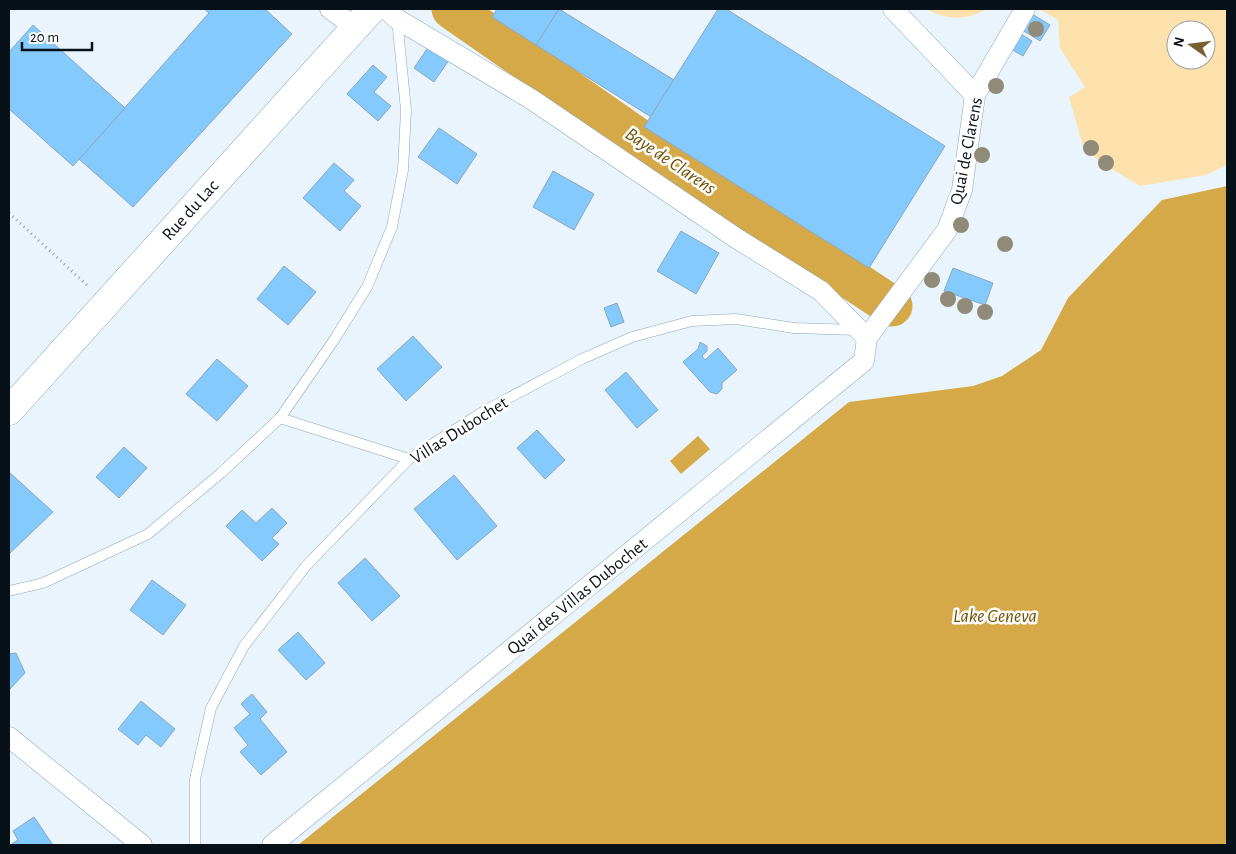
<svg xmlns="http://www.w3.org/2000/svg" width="1236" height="854" viewBox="0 0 1236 854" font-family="'Alegreya Sans',sans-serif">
<rect width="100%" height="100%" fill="#e9f4fd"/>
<g fill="#fde1ad" fill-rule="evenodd">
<path d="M926,9h61c-21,12 -40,11 -61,0z"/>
<path d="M1042,9h185v156l-21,10 -66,11 -40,-24 -17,-16 -14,-49 16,-10 -25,-39 -2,-28 -17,-10zM1176,30h30v30h-30z"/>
</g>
<g fill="#d6a948">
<polygon points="1227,186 1227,845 298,845 849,402 973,386 1002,376 1041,350 1068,298 1162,200"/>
<polygon points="698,436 710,449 681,474 670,461"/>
</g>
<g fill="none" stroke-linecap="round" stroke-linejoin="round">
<polyline stroke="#d6a948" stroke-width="41" points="452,9 646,144 892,306"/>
</g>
<g fill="#84cafc" stroke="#8da7ba">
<polygon points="204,9 265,9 292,34 133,207 79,159 209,13"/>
<polygon points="497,9 559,9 536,45 492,17"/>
<polygon points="559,9 674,80 651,117 536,45"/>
<polygon points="718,9 726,9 945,146 869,268 644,127"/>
<polygon points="1032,14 1050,25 1040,41 1022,30"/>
<polygon points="33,25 125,108 73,166 9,109 9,52"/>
<polygon points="1021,34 1032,41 1023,56 1011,49"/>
<polygon points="429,46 449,60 434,82 414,68"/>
<polygon points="373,65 387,77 374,92 391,106 378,121 347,94"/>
<polygon points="439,128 477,154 457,184 418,157"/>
<polygon points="334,163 354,180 344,191 361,206 340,231 303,198"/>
<polygon points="553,171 594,194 574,230 533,207"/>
<polygon points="681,231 719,253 696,294 657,271"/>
<polygon points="284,266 316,292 288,325 257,299"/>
<polygon points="953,268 993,283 985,305 944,291"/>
<polygon points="617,303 624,322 611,327 604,308"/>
<polygon points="413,336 442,367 406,401 377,369"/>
<polygon points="700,342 707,346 707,351 702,356 705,360 718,348 737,370 722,383 722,389 717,394 710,392 683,362 698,349"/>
<polygon points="217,359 248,386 217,421 186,394"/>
<polygon points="626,372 658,410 637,428 605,390"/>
<polygon points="537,430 565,460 545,479 517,448"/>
<polygon points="124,447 147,468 119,498 96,477"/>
<polygon points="9,472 53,512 9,554"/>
<polygon points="454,475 497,526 457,560 414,509"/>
<polygon points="272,508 287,523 272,538 279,544 262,561 226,526 242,510 256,523"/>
<polygon points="365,558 400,596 372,621 338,583"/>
<polygon points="152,580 186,605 163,635 130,610"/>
<polygon points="298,632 325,663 306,680 278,650"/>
<polygon points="16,653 25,673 9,690 9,654"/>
<polygon points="252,694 267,712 260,719 287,752 261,775 240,752 248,745 234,728 250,714 241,704"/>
<polygon points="141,701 175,729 161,747 146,735 138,745 118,729"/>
<polygon points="34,817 53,845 10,845 18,840 13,831"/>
</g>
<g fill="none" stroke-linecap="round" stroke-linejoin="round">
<g stroke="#8da7bb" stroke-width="11">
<g id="lane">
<polyline points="280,418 409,459"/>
<polyline points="9,591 43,583 148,534 221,473 280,418 334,340 367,287 392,227 403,170 406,110 397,19"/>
<polyline points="195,845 195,779 211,708 244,646 306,566 409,459 486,410 582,359 632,337 692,321 736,319 794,328 857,330"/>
</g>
</g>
<g stroke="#8da7bb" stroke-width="21">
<g id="street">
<polyline points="330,9 355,27"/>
<polyline points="386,9 397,19 531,99 736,238 821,291 867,338"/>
<polyline points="893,9 975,95"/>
<polyline points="9,737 142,845"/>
<polyline points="272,845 864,361 867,338 947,230 962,190 975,95 1025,9"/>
</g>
</g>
<g stroke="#8da7bb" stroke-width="29">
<polyline id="primary" points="9,411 372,9"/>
</g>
<polyline stroke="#97a1a9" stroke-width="3" stroke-dasharray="1 4" stroke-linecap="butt" points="9,213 89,287"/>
<use href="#lane" stroke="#fff" stroke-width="10"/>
<use href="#street" stroke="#fff" stroke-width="20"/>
<use href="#primary" stroke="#fff" stroke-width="28"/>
</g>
<g fill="#908b78">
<circle cx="1036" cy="29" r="8"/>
<circle cx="996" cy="86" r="8"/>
<circle cx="1091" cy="148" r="8"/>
<circle cx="982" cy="155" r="8"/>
<circle cx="1106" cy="163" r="8"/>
<circle cx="961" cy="225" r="8"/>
<circle cx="1005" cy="244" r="8"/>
<circle cx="932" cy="280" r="8"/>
<circle cx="948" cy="299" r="8"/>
<circle cx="965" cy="306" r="8"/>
<circle cx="985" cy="312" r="8"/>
</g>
<g text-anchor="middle" stroke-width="5" stroke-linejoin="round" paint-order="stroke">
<g font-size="18" fill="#081118" stroke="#fff">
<text transform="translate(966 151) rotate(-79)" y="6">Quai de Clarens</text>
<text transform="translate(190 210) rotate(-48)" y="6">Rue du Lac</text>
<text transform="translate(459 430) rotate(-32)" y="6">Villas Dubochet</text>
<text transform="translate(577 596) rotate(-39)" y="6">Quai des Villas Dubochet</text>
</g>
<g font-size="19" font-style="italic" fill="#6f5102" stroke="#fff">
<text transform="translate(671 160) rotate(34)" y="7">Baye de Clarens</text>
<text x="995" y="622">Lake Geneva</text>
</g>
</g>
<rect width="1236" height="854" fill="none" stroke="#081118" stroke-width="20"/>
<g transform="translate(1191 45) rotate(284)"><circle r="24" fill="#ffffff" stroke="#9ca0a3"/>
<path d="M0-4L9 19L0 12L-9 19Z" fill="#786031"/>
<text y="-8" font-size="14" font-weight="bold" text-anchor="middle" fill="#081118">N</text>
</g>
<path d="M22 42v8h70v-8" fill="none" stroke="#081118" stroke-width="2.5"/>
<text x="30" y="42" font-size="15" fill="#081118" stroke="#ffffff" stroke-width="4" paint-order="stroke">20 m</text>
</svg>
